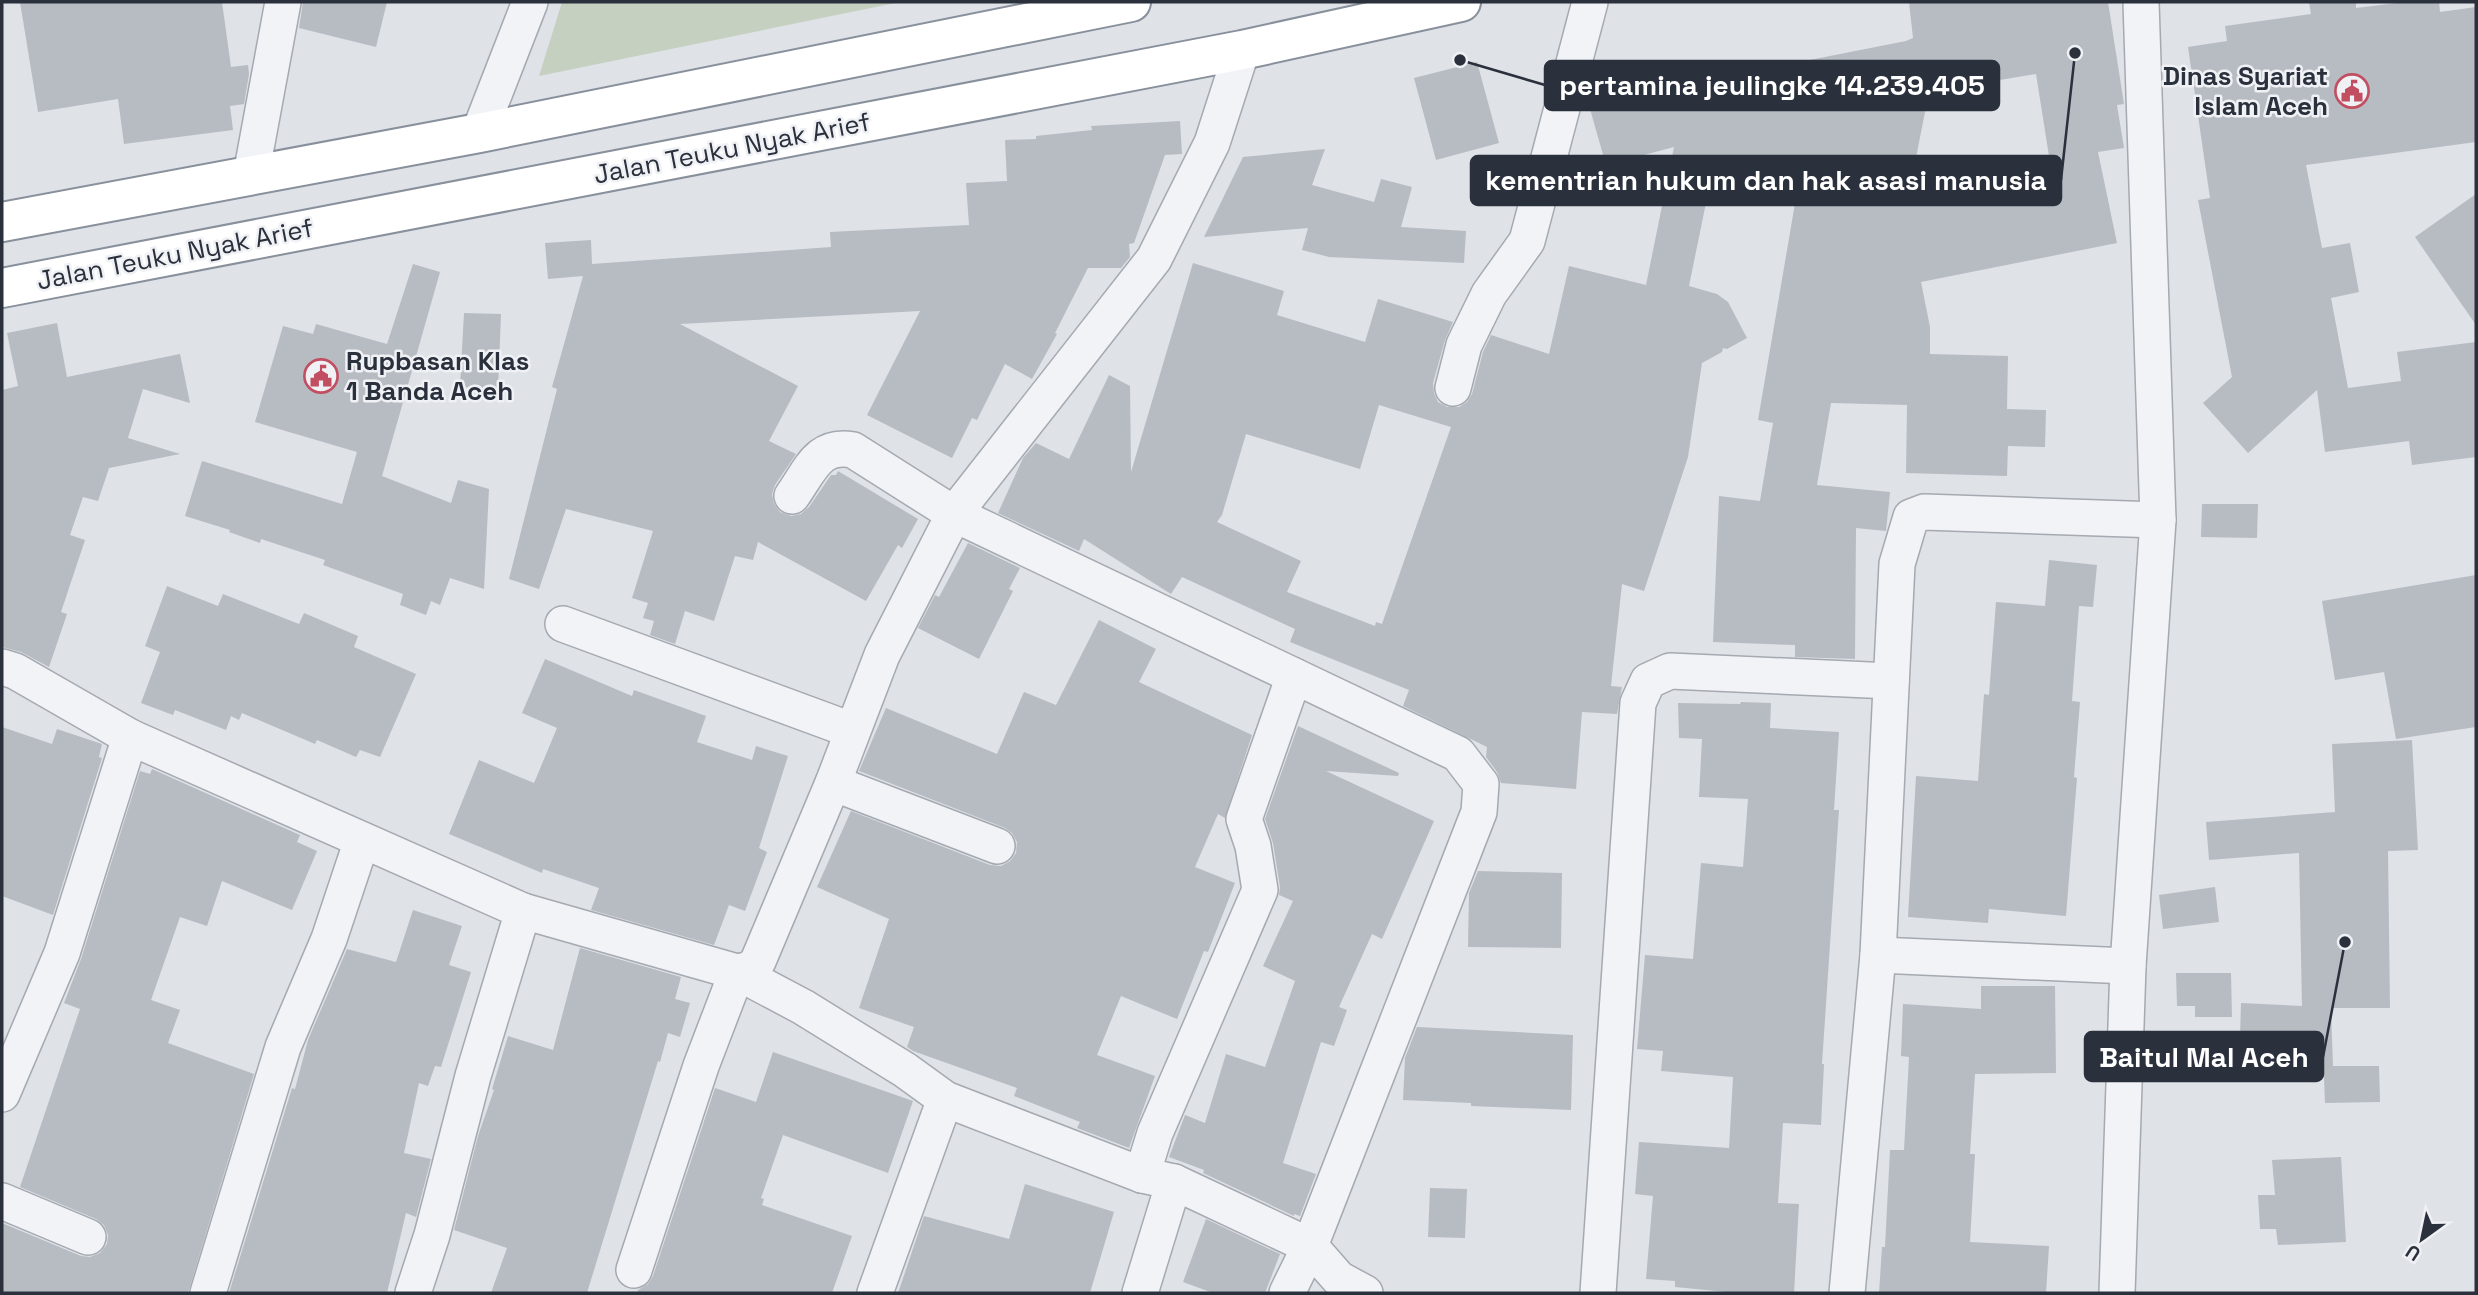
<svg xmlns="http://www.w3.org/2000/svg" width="2478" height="1295" viewBox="0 0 2478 1295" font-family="'Space Grotesk',sans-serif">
<rect width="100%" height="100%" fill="#dfe2e7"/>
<polygon fill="#c5d0c1" points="562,2 900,2 539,76"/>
<g fill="#b7bcc3" fill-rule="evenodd">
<polygon points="20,2 222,2 231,67 248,65 249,74 244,104 230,106 233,130 124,144 118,99 38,112"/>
<polygon points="303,2 387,2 376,47 299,28"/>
<path d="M1909,2h199l16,102 -7,1 7,43 -26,4 19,91 -196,39 9,45v27l78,2 -1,53 39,1 -1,37 -37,-1 -1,30 -101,-3 1,-68 -76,-2 -14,82 73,7 -4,39 -30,-3 -1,131 -60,-2v-12l-82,-3 6,-146 41,5 13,-78 -15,-3 42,-246 -92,19 -19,93 28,8 11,8 19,36 -20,11 -4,-1 -1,4 -20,11 -14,94 -44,134 -22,-7 -11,102 11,1 -5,27 -35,-2 -6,77 -75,-6 -4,-11 -11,-15 1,-10 -84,-41 6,-16 -119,-48 5,-13 -113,-52 -11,17 -87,-55 -5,12 -81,-38 25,-55 13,-15 33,16 40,-84 21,11 1,86 62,-209 91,28 -7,24 88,27 13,-43 75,23 -8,18 -12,43 1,10 4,9 9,5h12l8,-5 5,-8 11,-42 8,-17 58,19 20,-88 77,19 28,-138 -68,18 -20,-70 5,-18 53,-14 8,28 254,-50 7,-3zM2036,74l16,101 -145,28 22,-111zM1379,405l72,22 -69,197 -6,-2 -1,4 -88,-34 14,-31 -84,-39 5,-7 24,-81 114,35z"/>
<polygon points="2309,2 2356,2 2356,8 2405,2 2439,2 2440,12 2476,7 2476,142 2306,165 2322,248 2350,243 2359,292 2331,298 2348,388 2401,381 2397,352 2476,342 2476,457 2412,465 2409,441 2325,452 2317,390 2248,453 2203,403 2232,377 2198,200 2210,198 2188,47 2227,41 2225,26 2311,14"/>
<polygon points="1477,62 1499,143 1436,160 1414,78"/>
<polygon points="1180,121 1182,154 1165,155 1134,243 1129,244 1130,257 1121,268 1088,268 1055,333 1057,334 1032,379 1005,364 977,420 972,418 952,458 867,415 920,311 680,324 798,386 769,441 796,454 775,485 772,494 774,504 780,512 791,516 801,514 809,507 831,475 836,475 838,471 918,519 902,548 898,545 866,601 758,542 753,560 735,556 714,621 685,611 675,644 650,635 654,621 643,618 648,603 632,598 653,531 566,509 539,589 509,579 557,389 552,387 583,276 548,279 545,243 591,240 592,264 831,247 830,232 969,225 966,183 1007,181 1005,140 1036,139 1036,136 1092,130 1091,126"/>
<polygon points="1325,149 1312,185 1374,202 1381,179 1412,187 1401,227 1466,231 1464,263 1329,257 1302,250 1308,228 1204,237 1243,157"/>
<polygon points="2476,194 2476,325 2415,237"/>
<polygon points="413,264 440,272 382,476 451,503 458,480 489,489 484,589 450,578 440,605 431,601 426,615 400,605 403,594 323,565 325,560 261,539 260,543 229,532 230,530 185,516 202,461 342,504 357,452 255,422 283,326 313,334 316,324 387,344"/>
<polygon points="464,313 501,314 498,389 460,387"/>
<polygon points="57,323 67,377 180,354 190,403 143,389 128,438 180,454 109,468 98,501 83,497 70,535 85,540 61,612 67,614 49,667 21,652 2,647 2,390 18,386 7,333"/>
<polygon points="2202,504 2258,504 2257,538 2201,537"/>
<polygon points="968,543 1020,568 1009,589 1013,591 979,659 918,628 935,595 939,597"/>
<polygon points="2049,560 2097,565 2093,607 2079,606 2072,701 2080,702 2074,777 2077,778 2066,916 1989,909 1988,923 1908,917 1916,776 1978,781 1984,694 1989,695 1996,602 2045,606"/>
<polygon points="2476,575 2476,727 2396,739 2384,672 2335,680 2322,601"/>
<polygon points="167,586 218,606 223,594 299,624 304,613 358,636 354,647 416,674 380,757 360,750 356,757 317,740 315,744 242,713 239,720 231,716 226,730 175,710 173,715 141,703 160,652 145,646"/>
<polygon points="1099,620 1156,649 1139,682 1252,735 1225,818 1218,814 1195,867 1235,883 1208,952 1204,951 1177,1019 1121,996 1097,1055 1155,1076 1129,1148 1077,1128 1080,1122 1014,1096 1017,1088 913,1051 907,1047 914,1027 859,1008 889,919 817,887 851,811 990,865 1001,866 1010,861 1016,853 1017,842 1012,833 1005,828 859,771 886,708 997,754 1024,692 1056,705"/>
<polygon points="545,659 632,696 634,690 706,716 697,742 752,760 756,746 788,756 759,848 767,852 745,911 729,905 714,945 591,910 599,888 543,869 542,873 449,834 479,760 534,783 557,728 522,713"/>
<polygon points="1741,702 1771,703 1770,728 1839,732 1834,810 1839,810 1822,1064 1824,1064 1821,1125 1783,1123 1778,1203 1799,1204 1794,1293 1737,1293 1675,1287 1675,1281 1646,1279 1653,1196 1635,1194 1639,1142 1729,1148 1733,1077 1661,1071 1663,1051 1637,1049 1645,955 1693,959 1701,863 1743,867 1748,799 1699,797 1702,739 1679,738 1678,703 1740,704"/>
<polygon points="1298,726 1399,773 1398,776 1326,771 1434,821 1382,939 1372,934 1339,1007 1347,1010 1334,1046 1321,1042 1283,1163 1316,1174 1300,1216 1294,1214 1294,1216 1203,1173 1204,1170 1169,1157 1185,1115 1205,1123 1226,1054 1265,1067 1295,981 1263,966 1293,901 1279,895 1280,887 1273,843 1265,819"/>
<polygon points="2,727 52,744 57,729 102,744 99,757 102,758 53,915 2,896"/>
<polygon points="2412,740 2418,850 2388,851 2390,1008 2331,1008 2333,1066 2379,1066 2380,1102 2325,1103 2324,1077 2239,1074 2241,1003 2302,1006 2299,853 2209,860 2206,822 2335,812 2332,744"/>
<polygon points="152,769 300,835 297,842 317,851 292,910 222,881 207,926 180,917 151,1000 180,1010 168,1043 254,1074 188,1293 2,1293 2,1223 81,1256 90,1257 100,1253 107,1244 108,1235 104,1225 96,1219 20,1187 80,1009 64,1003 81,959 140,771 150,774"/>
<polygon points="1478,871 1562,873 1561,948 1468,947 1469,893"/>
<polygon points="2215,887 2219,922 2163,929 2159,895"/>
<polygon points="413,910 462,926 449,965 471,972 441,1067 435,1066 428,1086 419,1083 404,1153 431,1159 416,1217 406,1213 387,1293 229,1293 292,1088 295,1089 308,1040 347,949 396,962"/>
<polygon points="580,948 681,977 675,999 690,1003 680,1037 668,1033 660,1062 658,1061 587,1293 491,1293 507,1248 454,1230 478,1136 494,1090 492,1089 508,1036 553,1050"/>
<polygon points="2176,973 2231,973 2232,1017 2195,1017 2195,1006 2177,1006"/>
<polygon points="1981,986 2055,986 2056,1073 1975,1074 1970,1154 1975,1154 1970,1242 2049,1246 2046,1293 1879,1293 1882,1247 1885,1247 1890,1150 1904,1150 1909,1057 1901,1056 1903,1004 1981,1009"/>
<polygon points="1417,1027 1573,1035 1571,1110 1471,1106 1471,1103 1403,1100 1405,1058"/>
<polygon points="773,1052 913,1101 888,1173 783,1135 761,1198 764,1199 762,1205 852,1236 832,1293 637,1293 638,1290 648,1284 653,1276 715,1088 756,1102"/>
<polygon points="2341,1157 2346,1242 2278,1245 2276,1229 2260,1229 2258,1195 2275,1195 2272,1160"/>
<polygon points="1025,1184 1114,1212 1090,1293 898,1293 924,1216 1009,1239"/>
<polygon points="1430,1188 1467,1189 1465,1238 1428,1237"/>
<polygon points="1206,1219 1280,1254 1265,1293 1213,1293 1183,1282"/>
</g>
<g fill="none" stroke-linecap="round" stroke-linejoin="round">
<g stroke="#a5a9b1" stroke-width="38">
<g id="minor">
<polyline points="479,133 530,2"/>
<polyline points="251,175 283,2"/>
<polyline points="1453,388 1464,345 1489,294 1527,241 1590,2"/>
<path d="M792,496c18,-25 26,-53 61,-46l101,64 504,240 23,30 -2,28 -169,434 -23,47"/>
<polyline points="563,624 851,730"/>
<polyline points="2,667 15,671 130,737 523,911 737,972 803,1007 905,1070 945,1099 1142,1175 1174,1182 1310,1246 1339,1279 1365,1293"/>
<polyline points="833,783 997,846"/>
<polyline points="1878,955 2128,966"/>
<polyline points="2,1094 62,953 130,737"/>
<polyline points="1142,1175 1155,1133 1260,890 1253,846 1244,819 1294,676"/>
<polyline points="2,1201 88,1237"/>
<polyline points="634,1270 701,1066 737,972 751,969 758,961 833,783 882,655 954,514 1154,259 1212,143 1242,50"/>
<polyline points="208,1293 283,1047 329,939 362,840"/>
<polyline points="413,1293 432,1235 473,1076 523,911"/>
<polyline points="875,1293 945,1099"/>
<polyline points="1140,1293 1174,1182"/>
<polyline points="1598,1293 1638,703 1648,681 1670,671 1891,681"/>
<polyline points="1847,1293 1878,955 1897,564 1911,517 1924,512 2158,520"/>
<polyline points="2117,1293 2128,966 2158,520 2141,2"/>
</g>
</g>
<g stroke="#88909c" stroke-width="42">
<g id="highway">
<polyline points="2,222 479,133 1131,2"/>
<polyline points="2,288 1242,50 1461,2"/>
</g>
</g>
<use href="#minor" stroke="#f2f3f6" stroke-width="35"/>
<use href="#highway" stroke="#fff" stroke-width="38"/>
</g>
<defs>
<g id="civic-ring" transform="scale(1.75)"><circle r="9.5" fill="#eff1f5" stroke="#c14f61" stroke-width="1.5"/><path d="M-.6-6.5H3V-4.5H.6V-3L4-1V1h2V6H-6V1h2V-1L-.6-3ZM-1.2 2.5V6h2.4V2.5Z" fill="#c14f61"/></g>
</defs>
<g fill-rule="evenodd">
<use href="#civic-ring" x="2352" y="91"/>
<use href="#civic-ring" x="321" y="376"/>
</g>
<g text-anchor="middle" stroke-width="5" stroke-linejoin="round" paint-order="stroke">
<g font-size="26" font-weight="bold" fill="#2a313d" stroke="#eff1f5" text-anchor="end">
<text x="2328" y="85">Dinas Syariat<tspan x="2328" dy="30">Islam Aceh</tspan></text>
<text x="346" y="370" text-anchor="start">Rupbasan Klas<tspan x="346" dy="30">1 Banda Aceh</tspan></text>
</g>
<g font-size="26" fill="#2a313d" stroke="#eff1f5">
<text transform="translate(732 148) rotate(-11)" y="9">Jalan Teuku Nyak Arief</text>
<text transform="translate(175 254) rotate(-11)" y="9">Jalan Teuku Nyak Arief</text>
</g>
</g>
<path fill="none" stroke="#2a313d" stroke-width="2.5" d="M1460 60L1545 85M2075 53L2061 180M2345 942L2323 1057"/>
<g fill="#2a313d" stroke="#eff1f5" stroke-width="2.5">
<circle cx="1460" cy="60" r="7"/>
<circle cx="2075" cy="53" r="7"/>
<circle cx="2345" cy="942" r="7"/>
</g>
<g fill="#2a313d" stroke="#2a313d" stroke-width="2.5">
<rect x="1545" y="61" width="454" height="49" rx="7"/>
<rect x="1471" y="156" width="590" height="49" rx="7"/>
<rect x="2085" y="1032" width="238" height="49" rx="7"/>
</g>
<g font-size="28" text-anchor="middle" font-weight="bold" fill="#fff">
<text x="1772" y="95">pertamina jeulingke 14.239.405</text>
<text x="1766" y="190">kementrian hukum dan hak asasi manusia</text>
<text x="2204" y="1067">Baitul Mal Aceh</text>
</g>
<rect width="2478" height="1295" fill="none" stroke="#2a313d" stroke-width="7"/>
<g transform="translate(2422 1239) rotate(213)" stroke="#eff1f5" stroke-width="5" paint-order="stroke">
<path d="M0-5L12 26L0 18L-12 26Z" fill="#2a313d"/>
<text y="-10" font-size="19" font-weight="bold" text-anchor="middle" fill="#2a313d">U</text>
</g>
</svg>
